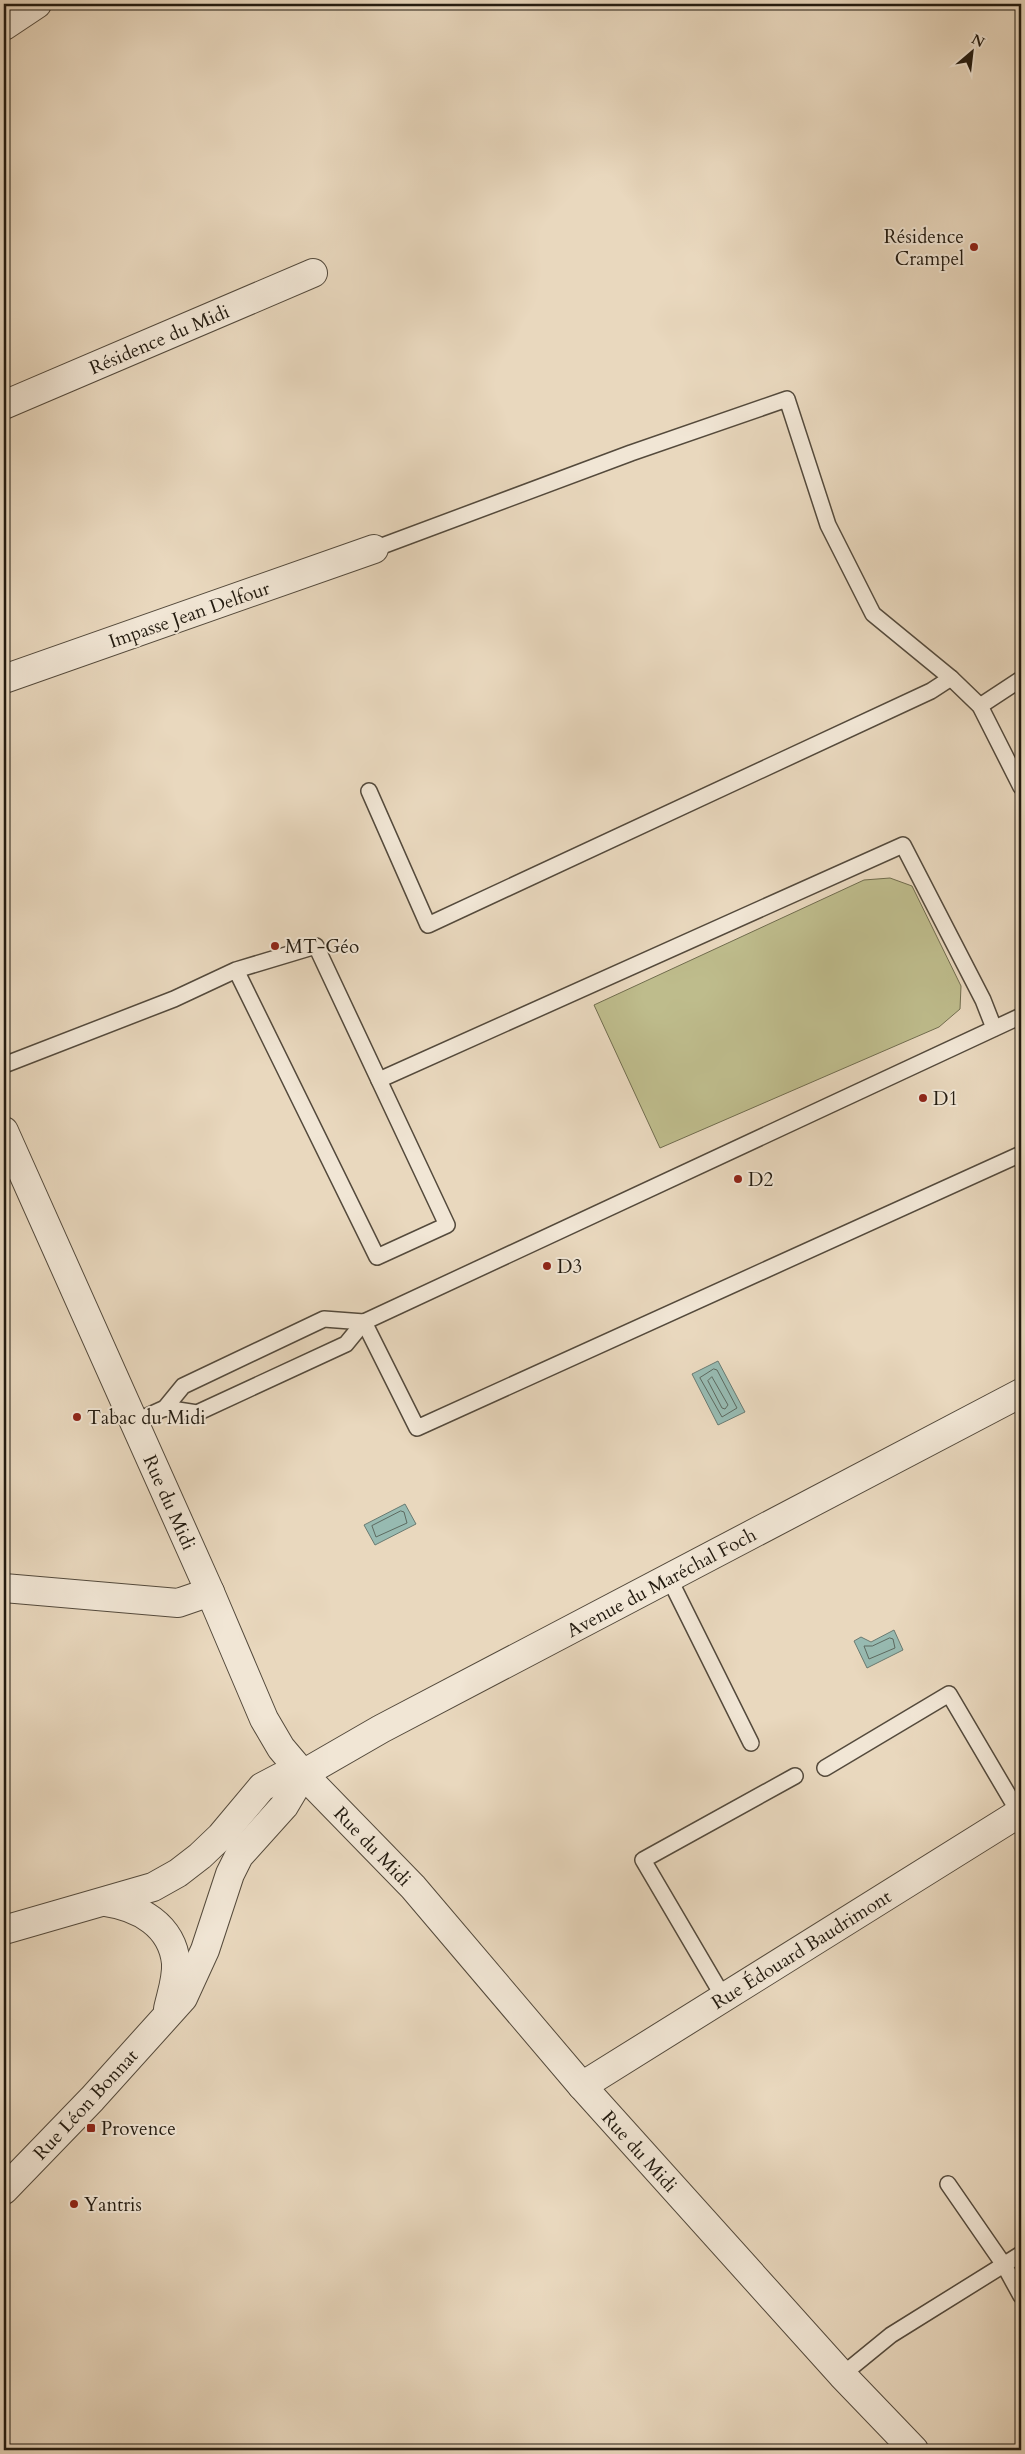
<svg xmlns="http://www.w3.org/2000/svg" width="1025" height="2454" viewBox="0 0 1025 2454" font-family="Cardo,serif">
<rect width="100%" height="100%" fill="#e9d8be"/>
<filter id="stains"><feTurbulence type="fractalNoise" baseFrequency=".004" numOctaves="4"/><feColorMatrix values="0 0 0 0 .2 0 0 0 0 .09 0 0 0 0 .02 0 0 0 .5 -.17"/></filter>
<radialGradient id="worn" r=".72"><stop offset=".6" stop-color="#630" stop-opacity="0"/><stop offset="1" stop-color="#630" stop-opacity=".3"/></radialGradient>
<polygon fill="#bebc8c" stroke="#706c4e" points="890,878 912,886 961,986 960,1009 939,1027 660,1148 594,1005 864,880"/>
<g fill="#97bab1" stroke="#697a71">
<polygon points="718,1361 745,1412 718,1425 692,1374"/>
<polygon points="405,1504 416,1524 375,1545 364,1525"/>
<polygon points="894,1630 903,1650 867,1668 854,1641 861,1637 871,1642"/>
</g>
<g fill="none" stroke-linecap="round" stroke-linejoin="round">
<g stroke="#5d6a60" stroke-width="1">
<polygon points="714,1369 717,1370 737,1408 722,1417 700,1378"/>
<polygon points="712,1377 728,1405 725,1409 722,1408 708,1381"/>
<polygon points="401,1511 404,1512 407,1523 376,1537 372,1526"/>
<polygon points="890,1638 893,1639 895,1648 869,1659 864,1646 872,1646"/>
</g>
<g stroke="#544a3c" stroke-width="18">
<g id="service">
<polyline points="374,549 631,453 787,399 828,525 873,614 951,678 980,706 1021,787"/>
<polyline points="980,706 1021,679"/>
<polyline points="369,791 428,925 931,691 951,678"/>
<polyline points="4,1065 174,999 236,970 377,1257 447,1225 316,946 236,970"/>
<polyline points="379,1080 903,845 983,1000 994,1028"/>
<polyline points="364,1322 417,1428 1021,1154"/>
<polyline points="165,1408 197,1413 346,1344 364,1322 1021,1016"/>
<polyline points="134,1422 165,1408 183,1386 324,1319 364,1322"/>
<polyline points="669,1578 751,1743"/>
<polyline points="825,1768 949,1694 1019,1813"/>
<polyline points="724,1998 643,1860 795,1776"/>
<polyline points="948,2184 1004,2265 1021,2296"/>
<polyline points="842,2375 891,2335 1021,2254"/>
</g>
</g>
<g stroke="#544a3c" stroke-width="30">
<g id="minor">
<polyline points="4,26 37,4"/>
<polyline points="4,405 313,273"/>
<polyline points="4,679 374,549"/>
<polyline points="4,1131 210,1592 264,1719 281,1748 303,1774 413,1887 582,2086 842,2375 914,2450"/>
<polyline points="4,1588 178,1603 210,1592"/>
<path d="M105,1902c34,5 67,23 71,61 1,16 -5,32 -8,46"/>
<polyline points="4,1930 153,1887 178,1873 200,1856 221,1836 262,1787 281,1777 303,1774 381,1729 1021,1393"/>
<polyline points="582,2086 1021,1812"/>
<polyline points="4,2190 92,2099 183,1998 205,1950 230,1874 239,1856 284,1806 303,1774"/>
</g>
</g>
<use href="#service" stroke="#f1e6d5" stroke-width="15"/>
<use href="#minor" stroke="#f1e6d5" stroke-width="28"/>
</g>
<g fill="#8f2418" stroke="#f1e6d5" stroke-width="2">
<circle cx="974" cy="247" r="5"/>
<circle cx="275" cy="946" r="5"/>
<circle cx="923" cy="1098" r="5"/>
<circle cx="738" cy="1179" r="5"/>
<circle cx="547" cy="1266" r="5"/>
<circle cx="77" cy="1417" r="5"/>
<rect x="86" y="2123" width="10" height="10" rx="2.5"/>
<circle cx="74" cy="2204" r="5"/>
</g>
<g text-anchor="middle" stroke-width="4" stroke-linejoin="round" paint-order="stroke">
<g font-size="19" fill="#231b10" stroke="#f1e6d5" text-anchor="start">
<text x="964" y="243" text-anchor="end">Résidence<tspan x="964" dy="22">Crampel</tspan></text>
<text x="285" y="953">MT-Géo</text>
<text x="933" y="1105">D1</text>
<text x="748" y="1186">D2</text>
<text x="557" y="1273">D3</text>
<text x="87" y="1424">Tabac du Midi</text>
<text x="101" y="2135">Provence</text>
<text x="84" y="2211">Yantris</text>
</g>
<g font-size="19" fill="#231b10" stroke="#f1e6d5">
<text transform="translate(159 339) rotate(-23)" y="7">Résidence du Midi</text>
<text transform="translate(189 614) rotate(-19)" y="7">Impasse Jean Delfour</text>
<text transform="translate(170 1502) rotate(66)" y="7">Rue du Midi</text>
<text transform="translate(661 1582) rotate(-28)" y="7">Avenue du Maréchal Foch</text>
<text transform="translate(373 1846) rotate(46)" y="7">Rue du Midi</text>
<text transform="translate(801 1949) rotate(-32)" y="7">Rue Édouard Baudrimont</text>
<text transform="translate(85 2104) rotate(-47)" y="7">Rue Léon Bonnat</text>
<text transform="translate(640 2151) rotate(48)" y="7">Rue du Midi</text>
</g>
</g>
<rect width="1025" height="2454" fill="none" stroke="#e9d8be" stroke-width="20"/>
<rect x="5" y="5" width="1015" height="2444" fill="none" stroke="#231b10" stroke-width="2.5"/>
<rect x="10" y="10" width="1005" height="2434" fill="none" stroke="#231b10"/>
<g transform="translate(972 52) rotate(28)" stroke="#f1e6d5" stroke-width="4" paint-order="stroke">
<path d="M0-4L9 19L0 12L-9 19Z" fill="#231b10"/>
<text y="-8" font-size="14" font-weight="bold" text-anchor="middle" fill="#231b10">N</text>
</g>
<rect width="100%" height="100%" filter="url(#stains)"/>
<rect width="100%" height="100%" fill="url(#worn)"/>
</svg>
